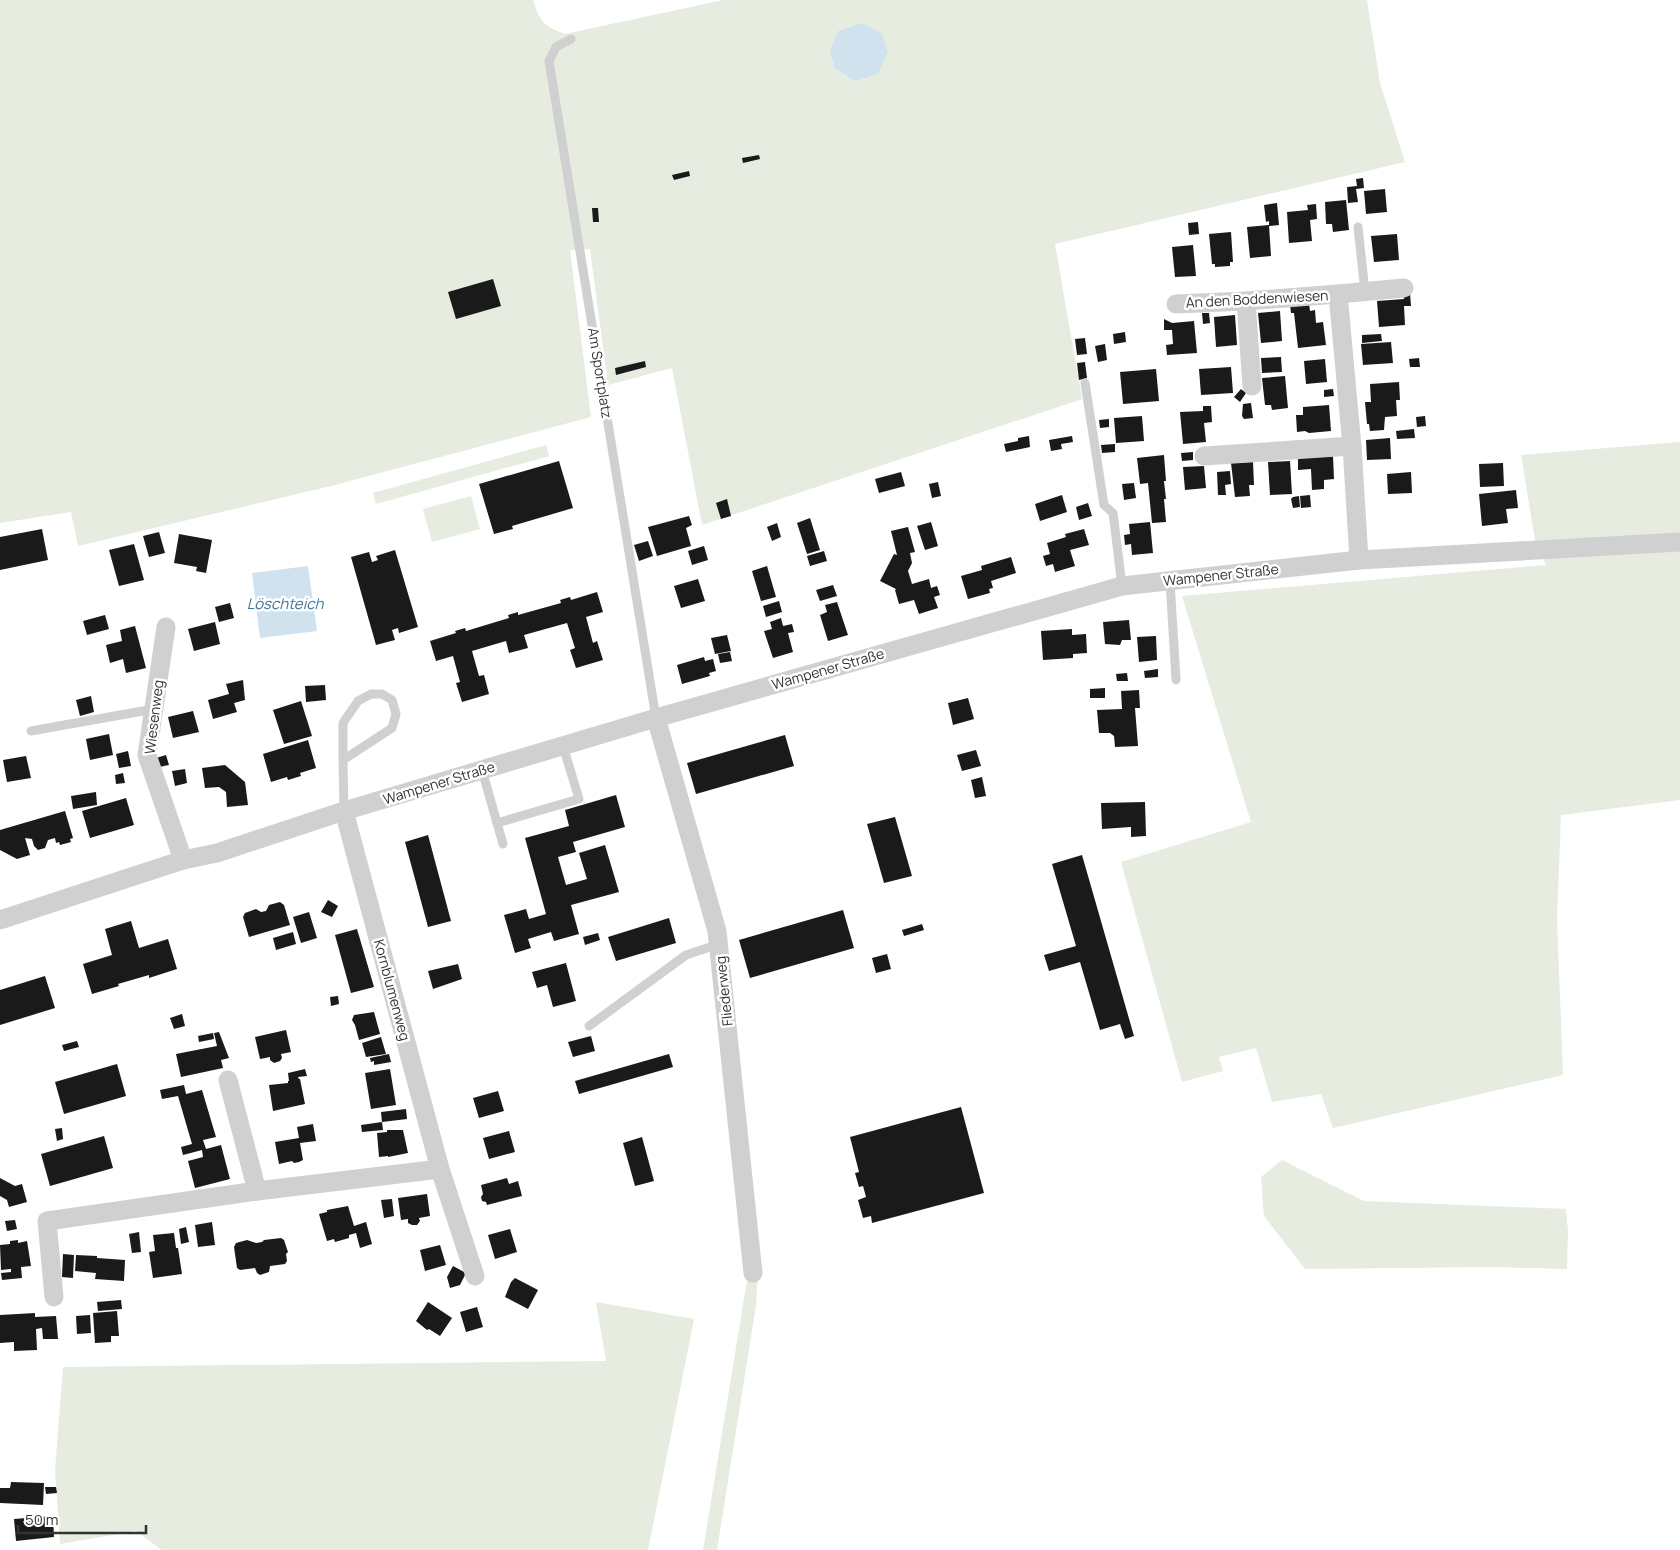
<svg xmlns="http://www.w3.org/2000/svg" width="1680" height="1550" viewBox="0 0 1680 1550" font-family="Manrope,sans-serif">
<rect width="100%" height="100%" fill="#fff"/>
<g fill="#e6ecdf">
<path d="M0,0h533c7,22 11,26 32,34l158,-34h644l13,83 25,79 -350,82 27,155 -380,126 -30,-157 -64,17 -18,-136 -20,1 21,167 -260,69 -253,60 -7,-34 -71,11z"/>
<polygon points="1680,442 1680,800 1561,815 1557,919 1563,1075 1333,1128 1321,1094 1272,1102 1256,1048 1219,1057 1223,1071 1182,1082 1121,862 1251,822 1182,596 1546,565 1535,540 1521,455"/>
<polygon points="546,445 549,456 376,504 373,493"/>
<polygon points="471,496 480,529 432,542 423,509"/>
<polygon points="1282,1160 1364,1201 1566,1209 1568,1231 1567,1269 1491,1267 1305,1269 1264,1216 1261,1177"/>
<polygon points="758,1271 756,1305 717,1550 703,1550 748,1274"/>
<polygon points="596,1302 694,1319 648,1550 162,1550 136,1531 60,1544 55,1470 63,1367 606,1361"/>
</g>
<g fill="#cfe2ee">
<polygon points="863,23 882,34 888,52 878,74 855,81 835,68 830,50 838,31"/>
<polygon points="308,566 317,631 260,638 252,573"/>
</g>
<g fill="#1a1a1a">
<polygon points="759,155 760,159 743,163 742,158"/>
<polygon points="689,171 690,176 674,180 672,175"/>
<polygon points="1363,178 1364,188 1356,189 1358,202 1348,203 1347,187 1357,186 1356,179"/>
<polygon points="1385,189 1387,212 1366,214 1364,191"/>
<polygon points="1346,200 1349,230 1333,232 1332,224 1326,224 1325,202"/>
<polygon points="1277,203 1279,225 1269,226 1269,221 1266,222 1264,205"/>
<polygon points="1316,204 1317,219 1310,220 1312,241 1289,243 1287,212 1308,210 1307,205"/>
<polygon points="592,208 598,208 599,222 593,222"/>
<polygon points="1198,222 1199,234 1189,235 1188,223"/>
<polygon points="1269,225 1271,256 1250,258 1247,227"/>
<polygon points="1231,232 1233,262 1230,262 1230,266 1215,267 1215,264 1212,264 1209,234"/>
<polygon points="1397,234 1399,260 1374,262 1371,236"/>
<polygon points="1193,245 1196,276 1175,277 1172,247"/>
<polygon points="493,279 501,306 456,319 448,292"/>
<polygon points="1403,293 1410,293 1411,306 1404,306 1405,325 1379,327 1377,301 1404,299"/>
<polygon points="1309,303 1310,311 1315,310 1316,323 1323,322 1326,345 1298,348 1294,313 1291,313 1290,305"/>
<polygon points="1280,311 1282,341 1261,343 1258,313"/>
<polygon points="1202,313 1209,313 1210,323 1203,324"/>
<polygon points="1235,315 1237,345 1216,347 1214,317"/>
<polygon points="1164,319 1172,323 1194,321 1197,353 1167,355 1166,345 1173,344 1172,330 1164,330"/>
<polygon points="1125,332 1126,342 1114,344 1113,334"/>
<polygon points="1381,334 1382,341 1362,343 1362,335"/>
<polygon points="1085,338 1087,354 1077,355 1075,339"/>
<polygon points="1391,342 1393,363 1363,365 1361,344"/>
<polygon points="1105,344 1107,360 1098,362 1095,346"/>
<polygon points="1281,357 1282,372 1262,373 1261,358"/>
<polygon points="1419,358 1420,367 1410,367 1409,359"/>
<polygon points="1325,359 1327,382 1306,384 1304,361"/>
<polygon points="645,361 646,367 616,375 615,368"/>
<polygon points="1085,362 1087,378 1079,380 1077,363"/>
<polygon points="1231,367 1233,393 1201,395 1199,369"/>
<polygon points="1156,369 1159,401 1123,404 1120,372"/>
<polygon points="1285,376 1288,408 1272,410 1271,405 1265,405 1262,378"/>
<polygon points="1399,382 1400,400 1396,400 1397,416 1385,417 1384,430 1370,431 1369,424 1367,424 1365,402 1371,402 1370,384"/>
<polygon points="1241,389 1246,393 1240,402 1234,397"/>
<polygon points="1333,389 1334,396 1324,397 1324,390"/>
<polygon points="1251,403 1253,418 1244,419 1242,416 1243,404"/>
<polygon points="1329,405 1331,431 1309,433 1305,431 1297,432 1296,415 1303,415 1303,407"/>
<polygon points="1203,406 1211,406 1212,422 1204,423 1206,442 1183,444 1180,412 1203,411"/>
<polygon points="1142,416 1144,441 1116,443 1114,418"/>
<polygon points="1425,416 1426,426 1417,427 1416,417"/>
<polygon points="1109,419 1109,427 1100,428 1099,420"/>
<polygon points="1414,429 1415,438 1397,439 1396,431"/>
<polygon points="1029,436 1030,447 1006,452 1004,444 1018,441 1018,438"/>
<polygon points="1072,436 1073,442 1061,444 1062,449 1051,451 1049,440"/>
<polygon points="1390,438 1391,459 1367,460 1366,440"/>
<polygon points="1115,444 1115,452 1102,453 1101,445"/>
<polygon points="1193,452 1193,460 1182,461 1181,453"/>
<polygon points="1164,455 1166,481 1164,481 1166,499 1164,499 1166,522 1152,523 1148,483 1140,484 1137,458"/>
<polygon points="1333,456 1334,479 1324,480 1324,489 1312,490 1311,469 1298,470 1298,457"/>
<polygon points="559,461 573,508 512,526 513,529 494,534 479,484"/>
<polygon points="1290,461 1292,494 1270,495 1268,462"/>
<polygon points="1253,462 1254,485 1249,485 1250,496 1235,497 1231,463"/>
<polygon points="1503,463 1504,486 1480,487 1479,464"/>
<polygon points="1204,466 1206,488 1185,490 1183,467"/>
<polygon points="1230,471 1231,484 1225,485 1226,495 1218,495 1217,472"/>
<polygon points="901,472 905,486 879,493 875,479"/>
<polygon points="1411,472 1412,493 1388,494 1387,474"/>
<polygon points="938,482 941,496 932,498 929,484"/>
<polygon points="1134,483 1136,498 1124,500 1122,484"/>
<polygon points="1516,490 1518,508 1506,509 1508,523 1482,526 1479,494"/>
<polygon points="1062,495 1067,512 1040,521 1035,504"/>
<polygon points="1310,495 1311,507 1301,508 1300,496"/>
<polygon points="1299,496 1300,507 1293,508 1291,499 1293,497"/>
<polygon points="727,499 731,516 721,519 716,503"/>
<polygon points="1088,503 1092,516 1079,520 1076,507"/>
<polygon points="689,516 692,525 686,528 691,546 657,556 648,527"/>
<polygon points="810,518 820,550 807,554 797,523"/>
<polygon points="931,522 938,546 925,550 917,526"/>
<polygon points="1150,522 1153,553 1132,555 1131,544 1125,545 1124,535 1130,534 1129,524"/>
<polygon points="777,523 781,537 772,541 767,527"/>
<polygon points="908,527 915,552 910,553 912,563 908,571 912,584 929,579 931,588 937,586 940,595 934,597 938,608 919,614 914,600 899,604 895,590 896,589 880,581 894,554 897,555 891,531"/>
<polygon points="42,529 48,560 0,570 0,537"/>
<polygon points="1084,529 1089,545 1070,550 1075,566 1055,572 1053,564 1046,566 1043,556 1050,554 1047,543 1066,537 1065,534"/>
<polygon points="159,532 165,553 149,557 143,536"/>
<polygon points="179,534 212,540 206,573 196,571 197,567 174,563"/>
<polygon points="648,541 653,556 639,561 634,545"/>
<polygon points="134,544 144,580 119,586 109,550"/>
<polygon points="704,546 708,560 692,565 688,551"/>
<polygon points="395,550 418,627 399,633 398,628 392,630 395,640 376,645 351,557 369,552 372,562 378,560 376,556"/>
<polygon points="824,551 827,561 810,566 807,556"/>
<polygon points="1011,557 1016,573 991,581 993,588 989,589 990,593 968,599 961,576 982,570 981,566"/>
<polygon points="767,566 776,597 761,601 752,571"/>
<polygon points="698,579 705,601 681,608 674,586"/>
<polygon points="833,585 837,596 820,601 816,590"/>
<polygon points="597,592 603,612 586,617 593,643 597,641 603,660 576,668 570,650 575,648 567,623 524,635 528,648 509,653 506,641 472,651 479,676 484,675 489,694 462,702 456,683 460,682 453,656 436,661 430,641 456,633 455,631 465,628 466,631 509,618 508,615 518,612 518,615 561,603 560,600 570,597 571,600"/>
<polygon points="779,601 782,612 766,617 763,606"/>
<polygon points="837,602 848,635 828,641 820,615 827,612 825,605"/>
<polygon points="230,603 234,618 219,622 215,607"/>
<polygon points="105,615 109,629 87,635 83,621"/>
<polygon points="781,618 783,626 792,624 794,632 788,633 793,652 773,658 764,631 772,629 770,622"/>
<polygon points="1129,620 1131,640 1122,640 1120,645 1105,644 1103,622"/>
<polygon points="215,622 220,644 194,651 188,629"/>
<polygon points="135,626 146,668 126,673 123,659 110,663 106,645 122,641 120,630"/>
<polygon points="1072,629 1072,635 1086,634 1087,653 1073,654 1073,658 1043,660 1041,631"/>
<polygon points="727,635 731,651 715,654 711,638"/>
<polygon points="1156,636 1157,660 1139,662 1137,637"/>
<polygon points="730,652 732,661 720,663 718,654"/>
<polygon points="704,657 705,661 713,659 716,671 709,673 710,676 682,684 677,665"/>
<polygon points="1158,669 1158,677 1145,678 1144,671"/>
<polygon points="1127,673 1128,681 1117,681 1116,674"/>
<polygon points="243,680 245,700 234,703 237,712 213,719 208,700 229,694 226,684"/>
<polygon points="325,685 326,700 306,702 305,686"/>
<polygon points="1105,688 1105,698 1090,698 1090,689"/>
<polygon points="1139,690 1140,708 1135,708 1138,746 1115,747 1114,736 1110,733 1099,733 1097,710 1122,709 1121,691"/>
<polygon points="91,696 94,712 80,716 76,700"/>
<polygon points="968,698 974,719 953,725 948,703"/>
<polygon points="301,701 312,736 284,744 273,710"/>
<polygon points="193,711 199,732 173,738 168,717"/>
<polygon points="109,734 113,755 90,760 86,739"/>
<polygon points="785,735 794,766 696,794 687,763"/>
<polygon points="308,740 316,768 300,773 301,776 288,780 287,777 271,782 263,754"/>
<polygon points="976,750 981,766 962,771 957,755"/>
<polygon points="128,751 131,766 119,768 116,754"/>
<polygon points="166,755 169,765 159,767 156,758"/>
<polygon points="26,756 31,778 7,782 3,760"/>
<polygon points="225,765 245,782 248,805 227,807 226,792 219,787 205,788 202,768"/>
<polygon points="185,769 187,783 175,786 172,771"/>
<polygon points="123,773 125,783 116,784 115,775"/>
<polygon points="982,777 986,796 975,798 971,780"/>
<polygon points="96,792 97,805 73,809 71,796"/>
<polygon points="616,795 625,827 573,842 576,852 558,857 566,885 587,879 579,853 605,845 619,892 571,905 579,934 554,941 551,932 528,939 531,948 515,953 504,915 526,909 529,919 546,914 525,838 569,826 565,810"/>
<polygon points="126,798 134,825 90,838 82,811"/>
<polygon points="1145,802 1146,836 1131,837 1131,827 1102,829 1101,803"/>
<polygon points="65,811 73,838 70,839 71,842 60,845 59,842 56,843 55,838 48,840 45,848 38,850 34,846 32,839 25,838 30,855 17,859 0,850 0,830"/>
<polygon points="895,817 912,876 884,883 867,824"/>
<polygon points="428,835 451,921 428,927 405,842"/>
<polygon points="1082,855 1134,1036 1125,1039 1120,1024 1100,1030 1080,962 1049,971 1044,955 1076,946 1052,864"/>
<polygon points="328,900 338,906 332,917 321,912"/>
<polygon points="280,902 284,905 290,925 249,937 243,917 245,913 256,909 261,912 266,911 269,905"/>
<polygon points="843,910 854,948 750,978 739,940"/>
<polygon points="309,912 317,938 301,943 293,917"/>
<polygon points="669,918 676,943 616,961 608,937"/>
<polygon points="131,921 139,948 168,939 177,969 149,978 149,975 118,984 119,986 92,994 83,964 112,955 105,929"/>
<polygon points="922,924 924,930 904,936 902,930"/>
<polygon points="357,929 374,987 351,993 335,935"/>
<polygon points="293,932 296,944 276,950 273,938"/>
<polygon points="598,933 600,940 585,945 583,937"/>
<polygon points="887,954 891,969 876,973 872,958"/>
<polygon points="566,963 576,1001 553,1007 547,985 537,988 532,972"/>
<polygon points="458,964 462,979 433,989 428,971"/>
<polygon points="45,976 55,1008 0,1025 0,990"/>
<polygon points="338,996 339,1004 331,1006 330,997"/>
<polygon points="374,1012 380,1034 359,1040 355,1025 352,1020 354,1015"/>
<polygon points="182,1014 185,1026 174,1029 170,1018"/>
<polygon points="286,1030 291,1052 281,1054 282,1058 280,1061 274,1063 270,1060 270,1057 260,1059 255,1037"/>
<polygon points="219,1032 229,1058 221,1060 223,1068 181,1077 176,1054 217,1046 214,1033"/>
<polygon points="213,1033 214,1039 199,1042 198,1036"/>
<polygon points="591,1036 595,1051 573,1057 568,1042"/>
<polygon points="381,1037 386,1054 366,1057 362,1043"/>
<polygon points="77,1041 79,1047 64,1051 62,1045"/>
<polygon points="389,1054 391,1062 374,1065 374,1061 371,1062 370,1058"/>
<polygon points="669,1054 673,1067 579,1094 575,1081"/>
<polygon points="117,1064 126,1096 64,1114 55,1082"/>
<polygon points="305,1069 307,1076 298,1077 299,1079 300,1079 305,1104 273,1111 269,1085 288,1083 288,1081 289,1081 288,1073"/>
<polygon points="390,1069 396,1105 371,1109 365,1073"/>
<polygon points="184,1085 186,1094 202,1090 216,1137 203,1140 206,1149 221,1145 230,1179 195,1188 188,1161 203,1157 202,1150 183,1155 181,1147 192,1144 178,1096 162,1099 160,1090"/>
<polygon points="498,1091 504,1111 479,1118 473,1098"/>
<polygon points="961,1107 984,1193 872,1223 871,1216 863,1218 858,1200 866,1197 863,1186 859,1187 855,1173 859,1172 850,1137"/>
<polygon points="406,1109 407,1119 382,1122 381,1112"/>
<polygon points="382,1122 383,1130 362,1132 361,1125"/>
<polygon points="313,1124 316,1141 300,1143 303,1160 299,1162 294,1163 292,1161 279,1164 275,1142 299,1138 297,1127"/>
<polygon points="62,1128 63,1139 57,1141 55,1129"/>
<polygon points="387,1130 403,1130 408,1153 388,1157 388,1156 379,1157 377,1133 387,1132"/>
<polygon points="509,1131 515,1152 489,1159 483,1138"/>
<polygon points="104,1136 113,1168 50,1186 41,1154"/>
<polygon points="642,1137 654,1181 635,1186 623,1143"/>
<polygon points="0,1178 15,1186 22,1184 27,1202 9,1207 7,1200 0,1196"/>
<polygon points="507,1178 509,1184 518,1181 522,1196 487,1205 486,1202 482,1201 481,1197 483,1194 481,1185"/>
<polygon points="427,1194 430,1216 419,1218 420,1221 417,1225 412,1225 408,1223 408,1219 401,1220 398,1198"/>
<polygon points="392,1199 394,1216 384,1218 381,1200"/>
<polygon points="348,1206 354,1226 366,1222 372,1244 360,1248 356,1233 349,1235 349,1238 335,1242 334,1239 327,1241 319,1214 327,1212 327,1210"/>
<polygon points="15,1220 17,1229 7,1231 5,1221"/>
<polygon points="212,1222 215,1245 198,1247 195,1225"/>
<polygon points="186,1227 189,1242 181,1244 179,1229"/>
<polygon points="510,1229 517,1252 495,1259 488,1235"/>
<polygon points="139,1232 141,1252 132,1253 129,1234"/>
<polygon points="174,1233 176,1248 178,1248 182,1274 153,1278 149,1252 155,1251 153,1235"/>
<polygon points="281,1238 284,1240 288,1252 286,1254 287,1261 285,1264 270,1266 269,1272 260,1275 257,1273 255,1268 240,1270 237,1268 234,1247 236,1243 247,1240 256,1243 262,1242 264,1240"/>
<polygon points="18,1240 18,1243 27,1241 31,1266 21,1267 22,1278 2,1280 1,1273 11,1272 11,1269 1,1270 0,1245 10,1244 10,1241"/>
<polygon points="440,1245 446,1265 425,1271 420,1250"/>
<polygon points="63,1254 74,1255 73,1278 62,1277"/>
<polygon points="76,1255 97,1256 97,1258 125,1260 124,1281 95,1279 96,1273 75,1271"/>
<polygon points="453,1266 466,1273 460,1285 450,1288 447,1277"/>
<polygon points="515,1278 538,1290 528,1309 505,1297 511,1282"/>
<polygon points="121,1300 122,1309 98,1311 97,1302"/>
<polygon points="428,1302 452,1318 440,1336 429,1329 427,1330 416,1321"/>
<polygon points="477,1307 483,1327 466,1332 460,1312"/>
<polygon points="117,1311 119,1336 111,1336 111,1342 95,1343 93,1313"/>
<polygon points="35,1313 35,1317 56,1316 58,1339 43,1339 42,1328 36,1329 37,1350 14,1351 14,1342 0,1343 0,1315"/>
<polygon points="90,1315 91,1333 77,1334 76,1316"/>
<polygon points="11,1482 44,1483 43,1505 0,1503 0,1488 10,1488"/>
<polygon points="45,1487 56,1487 57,1493 46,1494"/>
<polygon points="53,1516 54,1537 16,1541 14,1519"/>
</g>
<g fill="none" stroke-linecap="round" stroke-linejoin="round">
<g stroke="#d0d0d0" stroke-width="9">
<polyline points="571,39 556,47 549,61 656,718"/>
<polyline points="1358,227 1365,292"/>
<polyline points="1085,383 1104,505 1113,513 1122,586"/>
<polyline points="1170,581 1176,680"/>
<polyline points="31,731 154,709"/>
<polyline points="343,760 392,728 396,714 392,700 382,694 371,694 358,701 343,723 343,760 344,811"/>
<polyline points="482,770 503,844"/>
<polyline points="497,823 579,799 563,746"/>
<polyline points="589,1026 686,955 719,944"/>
</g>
<g stroke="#d0d0d0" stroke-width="19">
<polyline points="1338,294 1404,288"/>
<polyline points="1246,301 1252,386"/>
<polyline points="1176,304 1246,301 1338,294 1352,446 1359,560"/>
<polyline points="1204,456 1352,446"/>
<polyline points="166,627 147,755 183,860"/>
<polyline points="656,718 717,931 753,1273"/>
<polyline points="344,811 440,1169 475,1276"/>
<polyline points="0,920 183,860 217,853 344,811 656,718 1122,586 1359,560 1680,542"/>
<polyline points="228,1080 257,1191"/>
<polyline points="54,1297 47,1221 257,1191 440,1169"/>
</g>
</g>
<g text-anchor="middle" stroke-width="5" stroke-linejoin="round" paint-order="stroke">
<g font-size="14" fill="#333" stroke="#fff">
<text transform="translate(1257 299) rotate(-3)" y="5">An den Boddenwiesen</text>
<text transform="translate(600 373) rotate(81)" y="5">Am Sportplatz</text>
<text transform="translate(1221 575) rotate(-6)" y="5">Wampener Straße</text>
<text transform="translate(828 669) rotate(-16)" y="5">Wampener Straße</text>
<text transform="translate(154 717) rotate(-83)" y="5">Wiesenweg</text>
<text transform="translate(439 783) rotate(-17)" y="5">Wampener Straße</text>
<text transform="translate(392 990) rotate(75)" y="5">Kornblumenweg</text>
<text transform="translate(724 991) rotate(-96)" y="5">Fliederweg</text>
</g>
<g font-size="15" font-style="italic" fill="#3f7597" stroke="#fff">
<text x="285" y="609">Löschteich</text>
</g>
</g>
<path d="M18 1525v8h128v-8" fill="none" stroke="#333333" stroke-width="2.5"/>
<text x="25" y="1525" font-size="15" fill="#333333" stroke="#ffffff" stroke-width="4" paint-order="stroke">50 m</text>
</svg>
